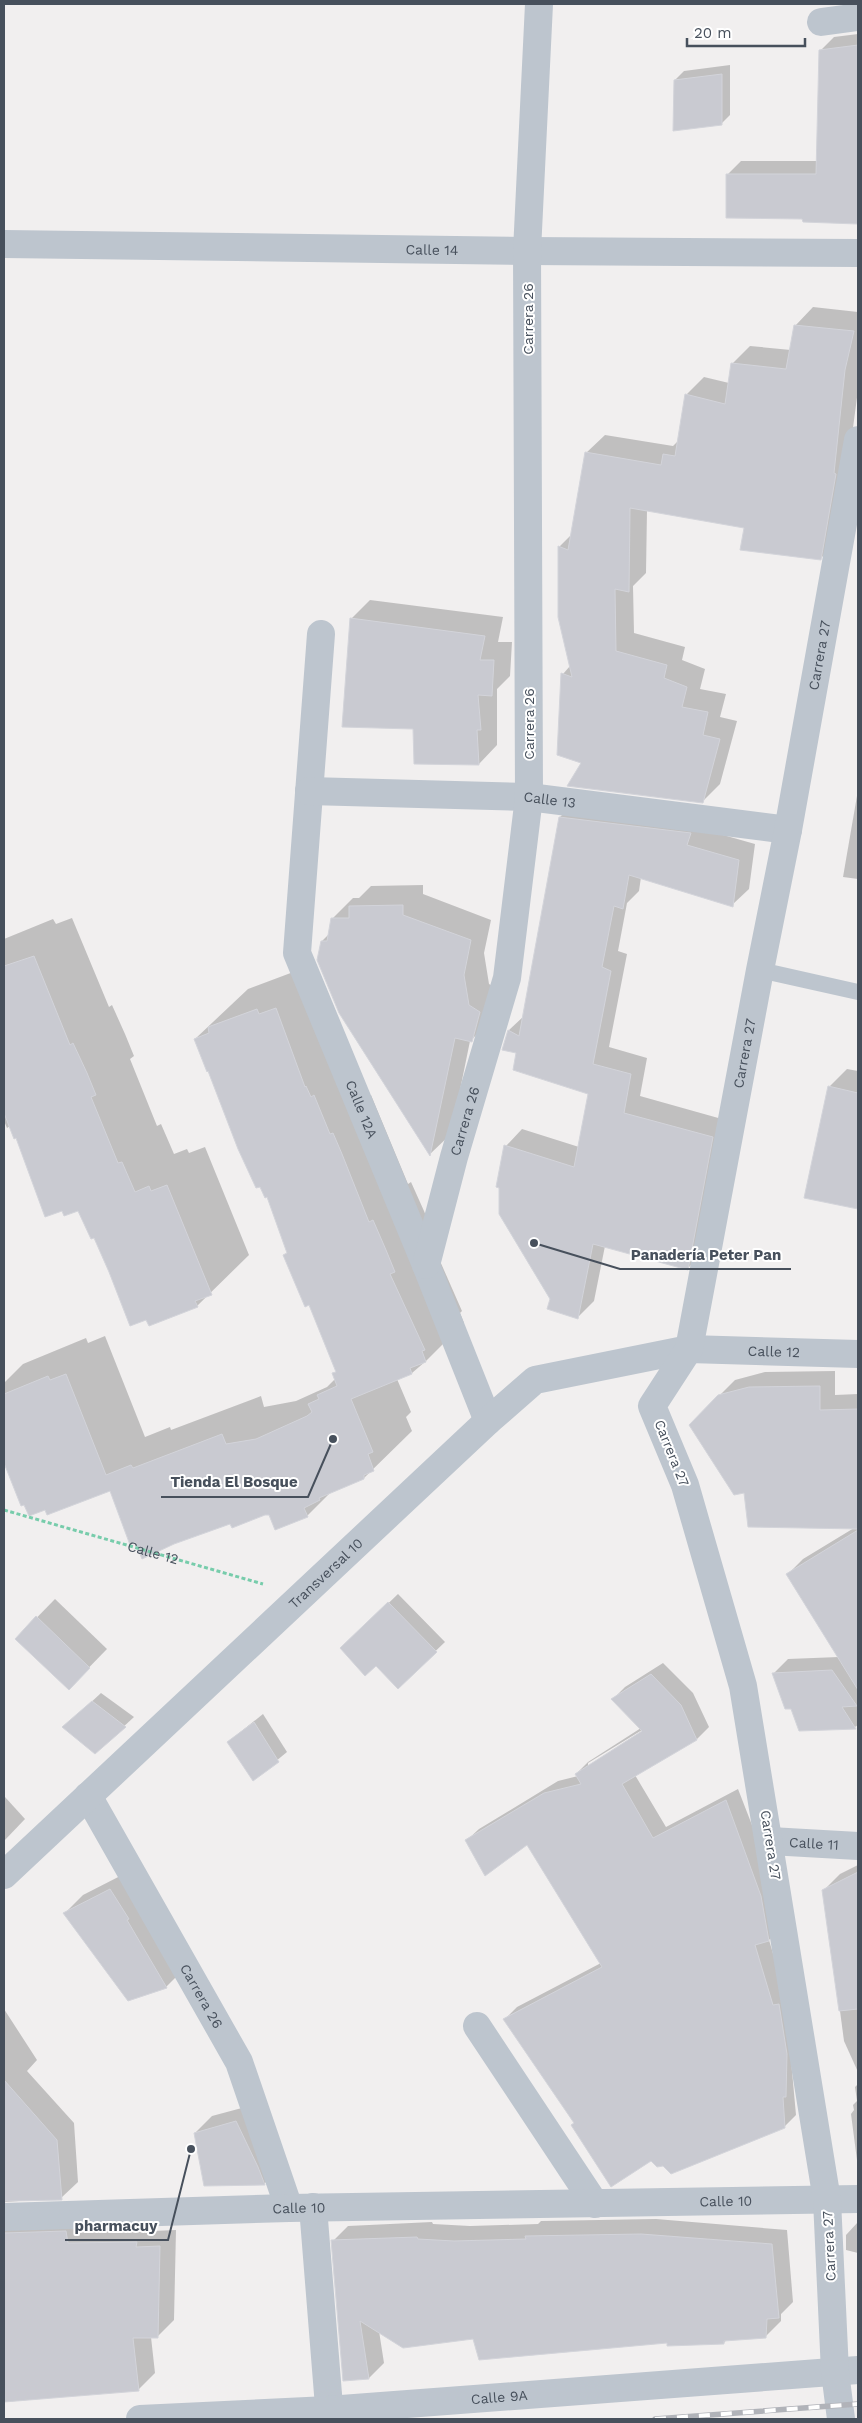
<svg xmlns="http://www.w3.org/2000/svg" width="862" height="2423" viewBox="0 0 862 2423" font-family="'Work Sans',sans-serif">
<rect width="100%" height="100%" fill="#f1efef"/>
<g fill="#0003" fill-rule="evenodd">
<polygon points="858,34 858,222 804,220 803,217 727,175 741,161 818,161 820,51 834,37"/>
<polygon points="730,65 730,115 721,124 675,80 684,71"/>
<polygon points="813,307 858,312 858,390 838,541 820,559 746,527 647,510 646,573 633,586 634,633 685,647 682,660 705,669 700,689 726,694 720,717 737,721 720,784 702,802 583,763 563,674 570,666 559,547 572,534 586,453 605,435 673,446 679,440 686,395 704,377 729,383 732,364 750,346 791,350 795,326"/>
<polygon points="370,600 503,617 498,642 512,642 510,676 497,689 497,745 479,764 414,728 352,618"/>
<polygon points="858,790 858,879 843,877"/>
<polygon points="577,801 702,829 755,844 749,889 732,905 641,877 639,891 627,903 618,951 627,954 609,1047 647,1058 640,1096 729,1121 704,1252 688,1268 605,1246 594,1301 578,1317 551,1299 506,1146 522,1129 579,1147 589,1093 517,1052 504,1049 509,1030 524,1016 560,817"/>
<polygon points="423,885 423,894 491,920 484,953 489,984 501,991 492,1020 470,1041 451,1134 430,1154 340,1013 322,941 329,934 332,919 353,898 359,898 371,886"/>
<polygon points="72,918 109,1007 112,1005 125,1034 134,1056 130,1059 157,1126 161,1124 174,1154 187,1149 189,1153 205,1147 249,1255 197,1306 110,1271 94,1236 79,1209 17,1137 10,1126 7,1128 4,1121 4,939 53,919 56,924"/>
<polygon points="296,971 368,1096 371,1095 408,1184 411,1182 424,1211 433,1233 429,1236 462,1311 460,1313 464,1323 426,1361 412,1373 397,1379 411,1412 406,1417 412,1431 364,1478 332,1491 307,1516 265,1514 231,1522 110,1489 31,1514 4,1448 4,1383 23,1364 86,1338 88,1343 105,1336 145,1437 170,1427 171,1430 261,1396 264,1407 296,1401 327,1387 336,1378 334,1374 337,1371 288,1252 268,1195 195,1039 248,989"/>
<polygon points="847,1069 858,1071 857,1207 829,1087"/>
<polygon points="835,1371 835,1395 858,1394 858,1667 853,1667 858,1674 858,1725 855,1727 800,1730 792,1708 774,1673 788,1659 839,1657 788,1574 803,1559 854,1528 745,1492 690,1425 735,1380 765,1372"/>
<polygon points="398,1594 445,1642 398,1687 376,1664 342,1648"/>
<polygon points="55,1599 107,1649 69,1688 16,1639"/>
<path d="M663,1663l30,30 16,34 -12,12 -62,36 31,52 72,-38 33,85 9,54 -11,12 16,54 11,121 -12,12 -120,37 -89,-41 -70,-104 12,-12 84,-44 -74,-119 -61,-3 13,-12 79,-48 20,-5 -2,-2 12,-12 53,-34 -28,-29 12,-12zM647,1727l1,2 -60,37v-3z"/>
<polygon points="101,1693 134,1717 95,1753 73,1719"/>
<polygon points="263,1714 287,1752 253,1780 228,1742"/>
<polygon points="5,1797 25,1819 4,1841 4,1798"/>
<polygon points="858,1865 858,2072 844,2041 824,1890 840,1874"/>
<polygon points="128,1872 184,1969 166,1987 65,1913 83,1895"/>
<polygon points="4,2009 37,2060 27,2071 74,2123 78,2182 61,2198 5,2202 7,2208 153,2226 152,2231 176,2230 174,2320 157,2337 151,2337 155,2373 138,2390 4,2402"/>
<polygon points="858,2084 858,2168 851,2114 854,2110 853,2105 857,2101 855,2087"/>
<polygon points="253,2105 281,2167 264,2184 195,2133 212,2116"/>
<polygon points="656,2219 787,2230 793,2302 781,2314 781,2321 765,2337 727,2339 724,2343 474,2337 379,2331 384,2363 369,2378 333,2241 348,2226 432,2222 433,2224 470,2226 538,2224 541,2221"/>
<polygon points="858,2222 858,2253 846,2250 846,2235"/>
</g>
<g fill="#c9cad1" stroke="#d3d4da">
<polygon points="858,45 858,224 803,222 802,219 726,218 726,174 816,174 819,50"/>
<polygon points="722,74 722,125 673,131 674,80"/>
<polygon points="794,325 854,331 845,370 834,473 836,474 821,560 740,550 744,528 630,508 629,592 615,589 616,651 667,665 664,678 687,687 682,707 708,712 703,735 720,739 703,803 567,786 581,763 557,755 561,673 572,677 558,617 558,546 568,550 585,452 661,465 663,454 675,456 685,394 725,404 731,363 786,369"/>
<polygon points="350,618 485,636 480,660 494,660 492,696 478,695 481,730 477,730 479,765 414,764 413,729 342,727"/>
<polygon points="559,817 691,833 687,845 739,860 733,907 629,875 623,909 614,906 602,967 611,971 593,1064 631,1074 624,1113 713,1137 688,1270 593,1244 578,1319 547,1309 550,1299 499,1214 499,1188 496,1187 504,1145 574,1167 588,1094 513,1070 516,1053 502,1050 508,1030 519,1036"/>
<polygon points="403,905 403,915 471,940 464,975 469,1005 480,1012 472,1042 455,1038 430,1156 339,1013 317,960 321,941 327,941 331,918 349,918 349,906"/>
<polygon points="34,956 70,1045 73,1043 87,1073 96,1095 91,1097 118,1163 122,1162 135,1192 149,1186 151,1191 167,1185 212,1295 195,1301 198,1307 149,1326 146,1320 130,1326 109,1272 94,1238 91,1239 78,1211 64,1216 62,1211 45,1217 16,1138 14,1139 4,1113 4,966"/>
<polygon points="276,1008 305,1087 306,1086 311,1097 314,1095 330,1134 333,1133 342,1154 369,1222 373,1220 386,1250 395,1272 390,1274 425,1350 422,1351 426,1362 410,1368 412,1374 351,1399 373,1452 368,1454 374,1471 364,1475 364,1479 319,1498 320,1500 304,1508 308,1517 275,1530 269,1515 265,1515 232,1528 230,1524 174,1544 142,1559 135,1542 130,1545 110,1491 47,1515 45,1510 29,1516 24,1505 21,1506 4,1463 4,1394 48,1376 50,1380 66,1374 106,1475 131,1465 133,1468 222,1434 226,1444 256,1439 307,1416 312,1412 308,1404 319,1399 317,1395 337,1386 332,1373 336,1372 309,1305 305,1307 283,1255 287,1253 267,1197 265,1198 260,1187 256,1188 238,1149 208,1071 207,1072 194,1039 209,1033 208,1027 257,1009 259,1014"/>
<polygon points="828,1086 858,1093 858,1209 804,1198"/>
<polygon points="820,1386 820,1410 858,1409 858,1529 748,1527 744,1493 734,1495 689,1425 718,1395 749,1387"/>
<polygon points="858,1530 858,1690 786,1574"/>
<polygon points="388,1602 437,1652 398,1689 376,1666 365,1676 340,1648"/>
<polygon points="36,1616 90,1668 69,1690 15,1639"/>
<polygon points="832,1670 857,1706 842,1707 856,1729 799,1731 791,1709 785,1709 772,1673"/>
<polygon points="651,1674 681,1705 697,1740 622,1784 653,1838 726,1800 761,1896 769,1941 755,1945 773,2005 779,2004 787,2054 786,2097 783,2097 785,2128 671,2174 663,2166 657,2167 651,2161 611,2187 571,2125 574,2123 503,2019 602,1967 527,1845 485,1876 465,1840 544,1793 581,1784 575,1774 642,1731 611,1699"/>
<polygon points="92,1701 126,1727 95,1754 62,1727"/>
<polygon points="254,1722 279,1762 253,1781 227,1742"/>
<polygon points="858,1872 858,2009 839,2011 822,1890"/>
<polygon points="110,1889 129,1919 127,1920 167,1988 128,2001 63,1913"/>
<polygon points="4,2080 57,2140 62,2200 4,2201"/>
<polygon points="236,2121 258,2167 265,2185 204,2186 194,2133"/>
<polygon points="66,2231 68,2243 137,2242 136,2247 160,2246 158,2338 133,2338 139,2391 4,2402 4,2233"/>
<polygon points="641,2234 772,2244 779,2318 767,2319 766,2338 724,2341 724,2344 667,2346 667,2343 479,2360 473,2339 403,2348 360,2321 369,2379 343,2381 331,2240 417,2237 418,2239 454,2241 526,2239 525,2236"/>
</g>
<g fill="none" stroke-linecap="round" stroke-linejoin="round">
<path stroke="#77ccab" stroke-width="3" stroke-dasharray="4 2.5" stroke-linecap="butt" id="s1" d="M4,1510l259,74"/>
<polyline stroke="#bdc5ce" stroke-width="16" points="760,970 858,992"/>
<g stroke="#bdc5ce" stroke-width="28">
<polyline points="821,22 858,17"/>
<path id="s2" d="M4,244l523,7 331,2"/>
<path id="s3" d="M321,634l-24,319 129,312 62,156"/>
<path id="s4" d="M309,791l220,6 259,33"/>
<path id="s5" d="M426,1265l28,-108 53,-179 22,-181 -2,-546 12,-247"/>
<path id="s6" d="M88,1796l151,266 50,146"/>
<path id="s7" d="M770,1841l88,5"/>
<path id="s8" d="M4,1875l484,-454 47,-41 154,-31 169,5"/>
<polyline points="477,2026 595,2204"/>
<polyline points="313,2207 330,2419"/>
<path id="s9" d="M4,2217l285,-9 569,-9"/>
<path id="s10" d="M140,2419l188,-9 530,-40"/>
<path id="s11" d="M841,2419l-6,-47 -8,-172 -84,-514 -58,-201 -33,-79 37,-57 71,-379 28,-140 70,-390"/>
</g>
<g stroke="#b1b3b9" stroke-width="5.5">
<polyline id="rail" points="655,2419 858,2404"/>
</g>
<use href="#rail" stroke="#fff" stroke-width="4" stroke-dasharray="11" stroke-linecap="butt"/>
</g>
<g text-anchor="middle" stroke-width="4" stroke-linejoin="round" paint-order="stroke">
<g font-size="14" fill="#47505c" stroke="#fff">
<text dy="5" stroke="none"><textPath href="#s2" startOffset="428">Calle 14</textPath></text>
<text transform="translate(528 319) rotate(-90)" y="5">Carrera 26</text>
<text dy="5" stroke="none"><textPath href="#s11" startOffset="1809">Carrera 27</textPath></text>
<text transform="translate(529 724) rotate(-90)" y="5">Carrera 26</text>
<text dy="5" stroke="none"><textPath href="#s4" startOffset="241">Calle 13</textPath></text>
<text dy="5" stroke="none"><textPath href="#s11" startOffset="1404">Carrera 27</textPath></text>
<text dy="5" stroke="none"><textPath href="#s3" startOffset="489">Calle 12A</textPath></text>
<text dy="5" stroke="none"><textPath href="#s5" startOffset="149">Carrera 26</textPath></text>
<text dy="5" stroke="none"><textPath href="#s8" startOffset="968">Calle 12</textPath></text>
<text transform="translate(672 1453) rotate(68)" y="5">Carrera 27</text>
<text dy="5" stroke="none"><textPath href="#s1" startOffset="155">Calle 12</textPath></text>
<text dy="5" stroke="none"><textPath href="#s8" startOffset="441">Transversal 10</textPath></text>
<text dy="5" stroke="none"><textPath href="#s7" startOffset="44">Calle 11</textPath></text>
<text transform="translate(771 1845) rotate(81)" y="5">Carrera 27</text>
<text dy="5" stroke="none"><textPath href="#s6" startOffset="230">Carrera 26</textPath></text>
<text dy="5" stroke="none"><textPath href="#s9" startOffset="722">Calle 10</textPath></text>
<text dy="5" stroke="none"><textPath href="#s9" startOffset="295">Calle 10</textPath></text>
<text transform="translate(829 2246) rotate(-93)" y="5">Carrera 27</text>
<text dy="5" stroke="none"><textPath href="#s10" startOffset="360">Calle 9A</textPath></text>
</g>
</g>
<path fill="none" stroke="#47505c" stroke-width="2" d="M534 1243L620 1269H791M333 1439L308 1497H161M191 2149L168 2240H65"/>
<g fill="#47505c" stroke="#fff" stroke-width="2">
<circle cx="534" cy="1243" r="5"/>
<circle cx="333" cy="1439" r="5"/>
<circle cx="191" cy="2149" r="5"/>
</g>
<g font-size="15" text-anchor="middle" font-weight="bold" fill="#47505c" stroke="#fff" stroke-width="4" stroke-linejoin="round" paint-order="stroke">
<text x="706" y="1260">Panadería Peter Pan</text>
<text x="234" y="1487">Tienda El Bosque</text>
<text x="116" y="2231">pharmacuy</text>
</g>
<rect width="862" height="2423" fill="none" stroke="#47505c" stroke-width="10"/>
<path d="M687 38v8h118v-8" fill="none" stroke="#47505c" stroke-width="2.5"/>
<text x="694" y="38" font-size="15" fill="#47505c" stroke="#ffffff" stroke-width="4" paint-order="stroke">20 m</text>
</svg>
